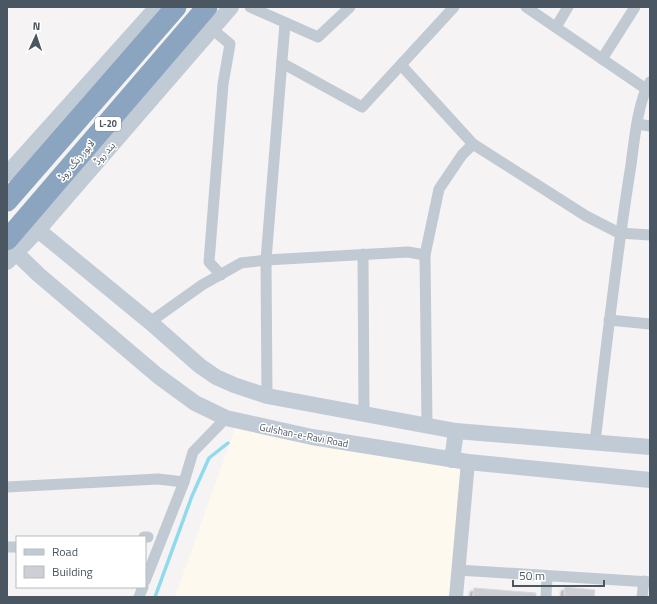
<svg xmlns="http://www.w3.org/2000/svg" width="657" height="604" viewBox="0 0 657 604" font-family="'Titillium Web','Noto Sans Arabic',sans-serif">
<defs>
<filter id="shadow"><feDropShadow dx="-3.5" dy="3.5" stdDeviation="1" flood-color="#0004"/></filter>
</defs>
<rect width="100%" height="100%" fill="#f5f3f3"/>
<polygon fill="#fdf9ef" points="239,417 469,460 457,597 175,597"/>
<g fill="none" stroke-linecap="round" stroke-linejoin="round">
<polyline stroke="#90daee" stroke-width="3.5" points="155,597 192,496 209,458 228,443"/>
</g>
<g fill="#cdcfd5" stroke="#d7d9de" filter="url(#shadow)">
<polygon points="565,587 595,590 594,597 564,597"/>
<polygon points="474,588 536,593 536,597 473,597"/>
</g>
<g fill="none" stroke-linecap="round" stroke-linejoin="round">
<g stroke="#c1cad2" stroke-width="11">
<polyline points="250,7 318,37 350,7"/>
<polyline points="526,7 646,89"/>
<polyline points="556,27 568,7"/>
<polyline points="212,29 230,44 223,84 209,262 221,275"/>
<polyline points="602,59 635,7"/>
<polyline points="282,63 362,107 454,7"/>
<polyline points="401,65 473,144"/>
<polyline points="637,124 650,126"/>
<polyline points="363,254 364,415"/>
<polyline points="425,255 427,425"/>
<polyline points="609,320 650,324"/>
<polyline points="150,322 202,285 241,263 266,260 408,252 425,255 439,189 462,155 473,144 586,216 619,233 650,235"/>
<polyline points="267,396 266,260 285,23"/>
<path d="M595,442c11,-92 21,-185 36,-277 3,-23 7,-65 19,-83"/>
<polyline points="7,487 158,479 184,482"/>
<polyline points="144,537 148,537"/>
<polyline points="7,547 17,547"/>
<polyline points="458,570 650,582"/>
<polyline points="145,581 184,482 193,452 226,418"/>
<polyline points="139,597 143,587"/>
<polyline points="546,597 547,576"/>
<polyline points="642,597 644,581"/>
</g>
<polyline stroke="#c1cad2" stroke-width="14" points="456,597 468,462"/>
<g stroke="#c1cbd6" stroke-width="16">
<polyline points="7,174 157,7"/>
<polyline points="38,230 150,322 200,366 216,377 234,385 267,396 456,431 650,447"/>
<polyline points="16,253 39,275 158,376 195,403 226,418 312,437 468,462 650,480"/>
<polyline points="7,262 38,230 231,7"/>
<polyline points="452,460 456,431"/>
</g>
<g stroke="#8ba5c1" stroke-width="21">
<polyline points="7,201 176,7"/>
<polyline points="7,240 207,7"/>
</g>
</g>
<g text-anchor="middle" stroke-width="3" stroke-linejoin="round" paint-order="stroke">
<rect fill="#fff" stroke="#808990" stroke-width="1" x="95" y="117" width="26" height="14" rx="3"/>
<g font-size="9" font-weight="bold" fill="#4a5661">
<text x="108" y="127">L-20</text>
</g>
<g font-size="10" fill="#4a5661" stroke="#fff">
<text transform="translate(104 153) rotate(-49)" y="4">بند روڈ</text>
<text transform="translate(76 160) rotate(-50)" y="4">لاہور رنگ روڈ</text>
<text transform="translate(304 435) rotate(11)" y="4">Gulshan-e-Ravi Road</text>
</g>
</g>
<rect width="657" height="604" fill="none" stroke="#4a5661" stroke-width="16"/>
<rect x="16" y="536" width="130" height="52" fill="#ffffff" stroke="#b7bbc0"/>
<rect x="24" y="549" width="20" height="6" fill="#c1cbd6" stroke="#b7bbc0"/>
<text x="52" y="556" font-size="12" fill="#4a5661">Road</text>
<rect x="24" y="566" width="20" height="12" fill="#cdcfd5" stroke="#b7bbc0"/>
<text x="52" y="576" font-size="12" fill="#4a5661">Building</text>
<g transform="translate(36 36) rotate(3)" stroke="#ffffff" stroke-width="3" paint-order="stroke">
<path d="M0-3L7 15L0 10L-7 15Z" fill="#4a5661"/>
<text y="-6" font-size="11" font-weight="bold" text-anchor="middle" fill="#4a5661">N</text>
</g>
<path d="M513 580v6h91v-6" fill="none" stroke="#4a5661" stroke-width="2"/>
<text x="519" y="580" font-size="12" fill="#4a5661" stroke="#ffffff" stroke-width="3" paint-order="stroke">50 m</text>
</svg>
